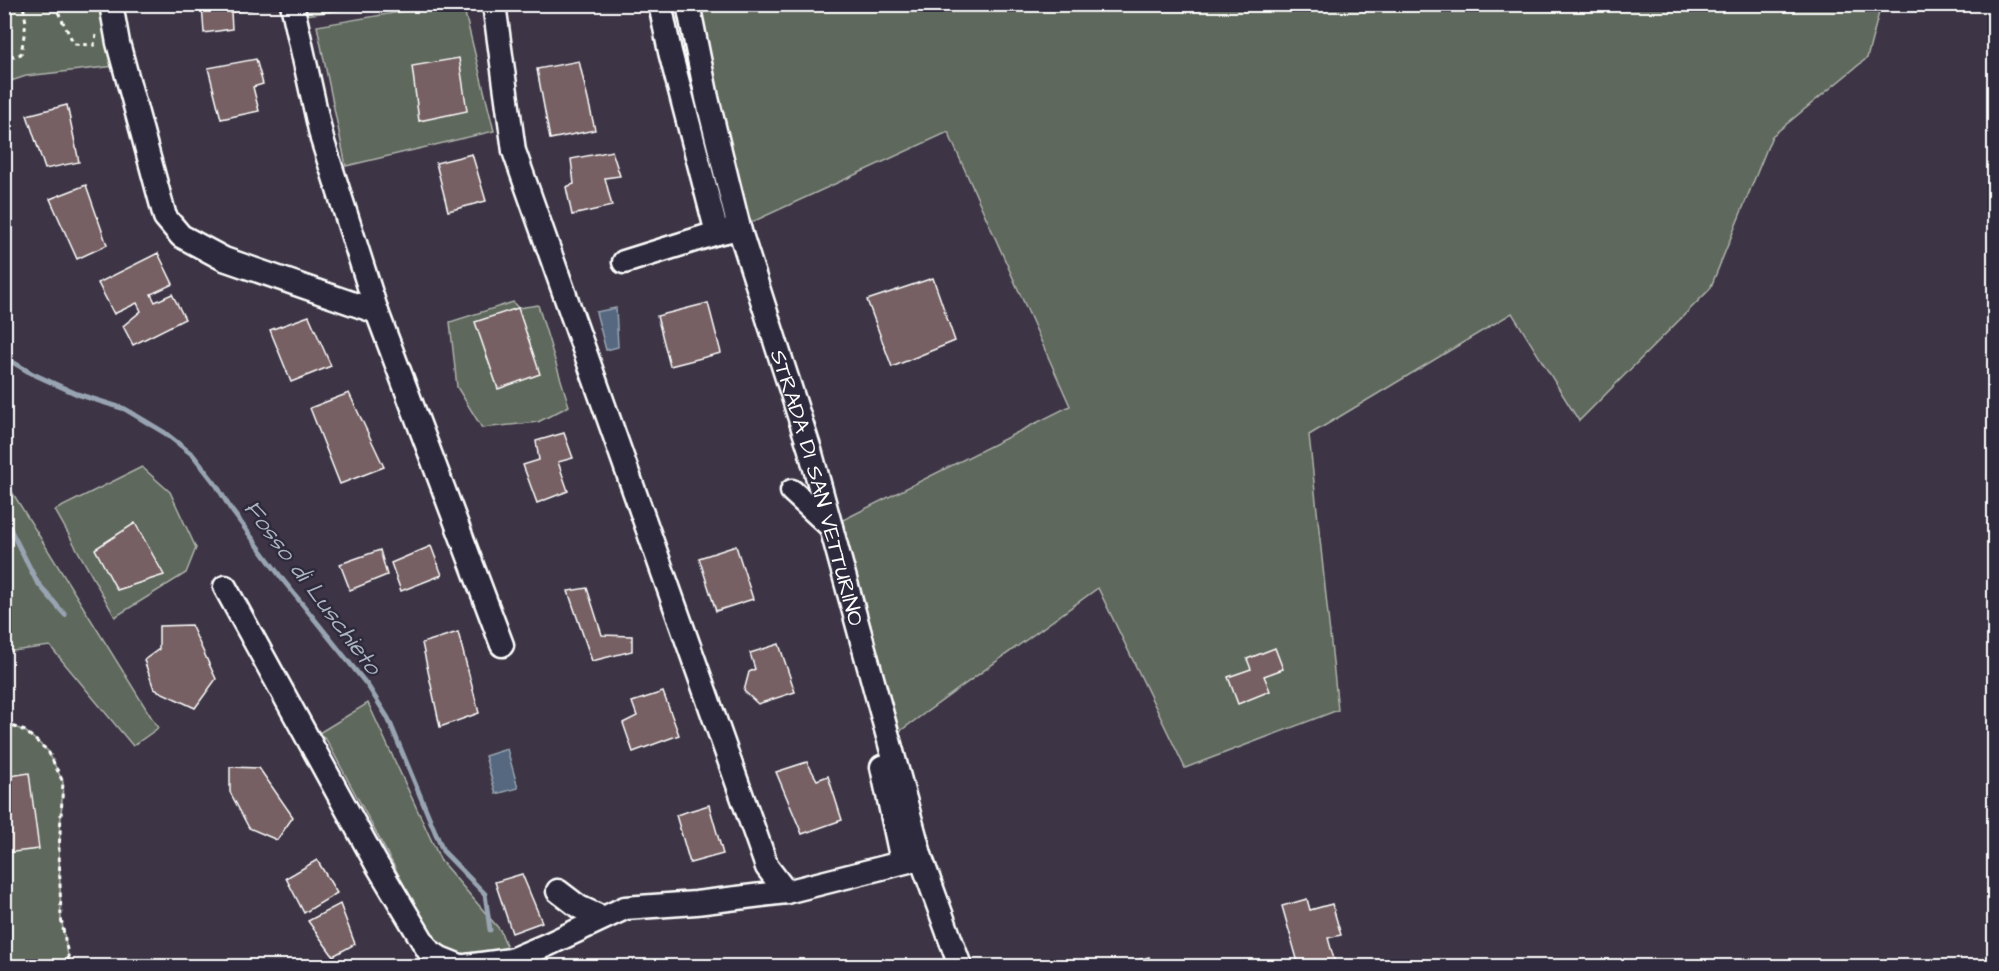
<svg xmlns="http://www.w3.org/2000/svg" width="1999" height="971" viewBox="0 0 1999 971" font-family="'Architects Daughter',sans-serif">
<rect width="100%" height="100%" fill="#3d3545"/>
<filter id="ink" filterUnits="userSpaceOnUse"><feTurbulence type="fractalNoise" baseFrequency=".0167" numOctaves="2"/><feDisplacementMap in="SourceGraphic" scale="12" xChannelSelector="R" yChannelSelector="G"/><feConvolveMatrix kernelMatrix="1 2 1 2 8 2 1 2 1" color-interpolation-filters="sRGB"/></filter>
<g filter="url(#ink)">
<g fill="#5e675b" stroke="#aeb3ad" stroke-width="1.5">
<polygon points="305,4 379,5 306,15"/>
<polygon points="5,5 112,5 124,65 26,76 5,83"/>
<polygon points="441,5 463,5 494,131 346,166 317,26"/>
<polygon points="688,5 1881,5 1867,58 1772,136 1710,289 1579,421 1512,313 1309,435 1338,710 1185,768 1098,588 889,739 831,526 1070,406 948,132 739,228"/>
<polygon points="513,302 518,308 538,305 569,406 538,422 482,428 457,387 450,322"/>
<polygon points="142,467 170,492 196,548 186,573 115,617 55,510"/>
<polygon points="4,479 158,728 133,746 50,646 5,652"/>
<polygon points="368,703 441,861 500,930 509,952 456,958 439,950 327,741 319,733"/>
<polygon points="4,723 25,731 48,751 63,782 59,850 61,918 70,966 5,966"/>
</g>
<g fill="#54687f" stroke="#98a4b2" stroke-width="1.5">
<polygon points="616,308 618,347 606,350 596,312"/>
<polygon points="507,749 518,788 496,794 485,756"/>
</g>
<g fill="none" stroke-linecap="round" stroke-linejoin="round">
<g stroke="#98a4b2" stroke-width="5">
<polyline points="4,357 31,373 77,394 125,409 165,433 193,455 217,486 230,508 283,580 368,686 388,718 443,851 485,894 490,930"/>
<polyline points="4,517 37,582 65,615"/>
</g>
</g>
<g fill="#766064" stroke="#fff" stroke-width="1.5">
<polygon points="202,4 251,4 252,9 231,12 232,29 204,33"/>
<polygon points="459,58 467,111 419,121 412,66"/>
<polygon points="256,59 263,84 253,87 259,111 221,119 208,68"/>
<polygon points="579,61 595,130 550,139 537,69"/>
<polygon points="67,105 79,162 45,169 27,115"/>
<polygon points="612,151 620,176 605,178 612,206 572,215 566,187 574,184 571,159"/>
<polygon points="472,154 486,201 448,211 436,163"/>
<polygon points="86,185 107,245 77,259 50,199"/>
<polygon points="158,253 173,284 151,294 155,302 172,294 185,319 133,345 123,326 141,311 137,303 114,314 98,283"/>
<polygon points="933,278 955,341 892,367 867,300"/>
<polygon points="708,303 721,353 670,366 657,316"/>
<polygon points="518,308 540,374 498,389 475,322"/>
<polygon points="309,316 331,366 291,382 270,330"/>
<polygon points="349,393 384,467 340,484 310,408"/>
<polygon points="564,433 573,458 558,462 568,491 537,503 523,465 539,460 536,441"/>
<polygon points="135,523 164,575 117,590 95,549"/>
<polygon points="431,546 442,575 401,591 391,563"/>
<polygon points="736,546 753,599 716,611 699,558"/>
<polygon points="380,550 387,575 350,590 340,564"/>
<polygon points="587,588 602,635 632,636 632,651 592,661 568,591"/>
<polygon points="191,625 216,679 195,708 154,689 144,660 159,649 159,626"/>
<polygon points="458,632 479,713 440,727 422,643"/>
<polygon points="779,644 795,692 758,704 744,691 749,672 755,669 750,653"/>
<polygon points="1275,648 1283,669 1264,676 1270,691 1238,704 1228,677 1251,669 1247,659"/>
<polygon points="663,692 679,735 633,752 623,723 637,716 632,702"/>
<polygon points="807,762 817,780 828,776 842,820 802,834 776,772"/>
<polygon points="230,767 259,768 293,817 277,840 249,828 230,792"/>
<polygon points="29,773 39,849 5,853 4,777"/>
<polygon points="709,805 723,854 690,863 676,815"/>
<polygon points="317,860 337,893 304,913 286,878"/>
<polygon points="522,874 542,922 512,933 495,882"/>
<polygon points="1307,899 1310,910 1332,904 1341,935 1328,938 1335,963 1322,966 1299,966 1282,906"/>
<polygon points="340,904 355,944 333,956 308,921"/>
<polygon points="1149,957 1152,966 1116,966"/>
</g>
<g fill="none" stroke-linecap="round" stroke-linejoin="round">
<g stroke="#fff" stroke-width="27">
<g id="minor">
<polyline points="111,4 118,43 165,217 181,236 224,259 377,312"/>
<polyline points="292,4 322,139 377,312 502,645"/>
<polyline points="494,4 514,151 767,867 786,892 921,858"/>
<polyline points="660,4 670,52 717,233 739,228"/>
<path id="s1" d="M688,4l19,94 32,130 71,222 111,408 39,108"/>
<polyline points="624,262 717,233"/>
<polyline points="792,491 831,527"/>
<polyline points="225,587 376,863 428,950 440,958 460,966"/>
<polyline points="882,767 902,861"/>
<polyline points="558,891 579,907 603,918"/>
<polyline points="466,966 511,960 549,944 625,908 696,903 786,892"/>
</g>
</g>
<g stroke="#fff" stroke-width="3" stroke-dasharray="4.5 4.5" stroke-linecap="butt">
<polyline points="54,4 74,44 94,45 96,35"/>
<polyline points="4,38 13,57 21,54 26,23 23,4"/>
<polyline points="4,723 25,731 48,751 63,782 59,850 61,918 70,966"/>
</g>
<use href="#minor" stroke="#2f2a3d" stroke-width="22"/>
</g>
</g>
<g text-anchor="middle" stroke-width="5" stroke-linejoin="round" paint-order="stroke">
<g font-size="22" fill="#fff" stroke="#2f2a3d">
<text dy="8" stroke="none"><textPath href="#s1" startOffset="501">STRADA DI SAN VETTURINO</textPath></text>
</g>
<g font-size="24" font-style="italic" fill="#aab4bf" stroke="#2f2a3d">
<text transform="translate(313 587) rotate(53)" y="8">Fosso di Luschieto</text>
</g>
</g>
<rect width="1999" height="971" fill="none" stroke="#2f2a3d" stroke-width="24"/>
<rect x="12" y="12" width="1975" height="947" fill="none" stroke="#fff" stroke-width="2" filter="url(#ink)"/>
</svg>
